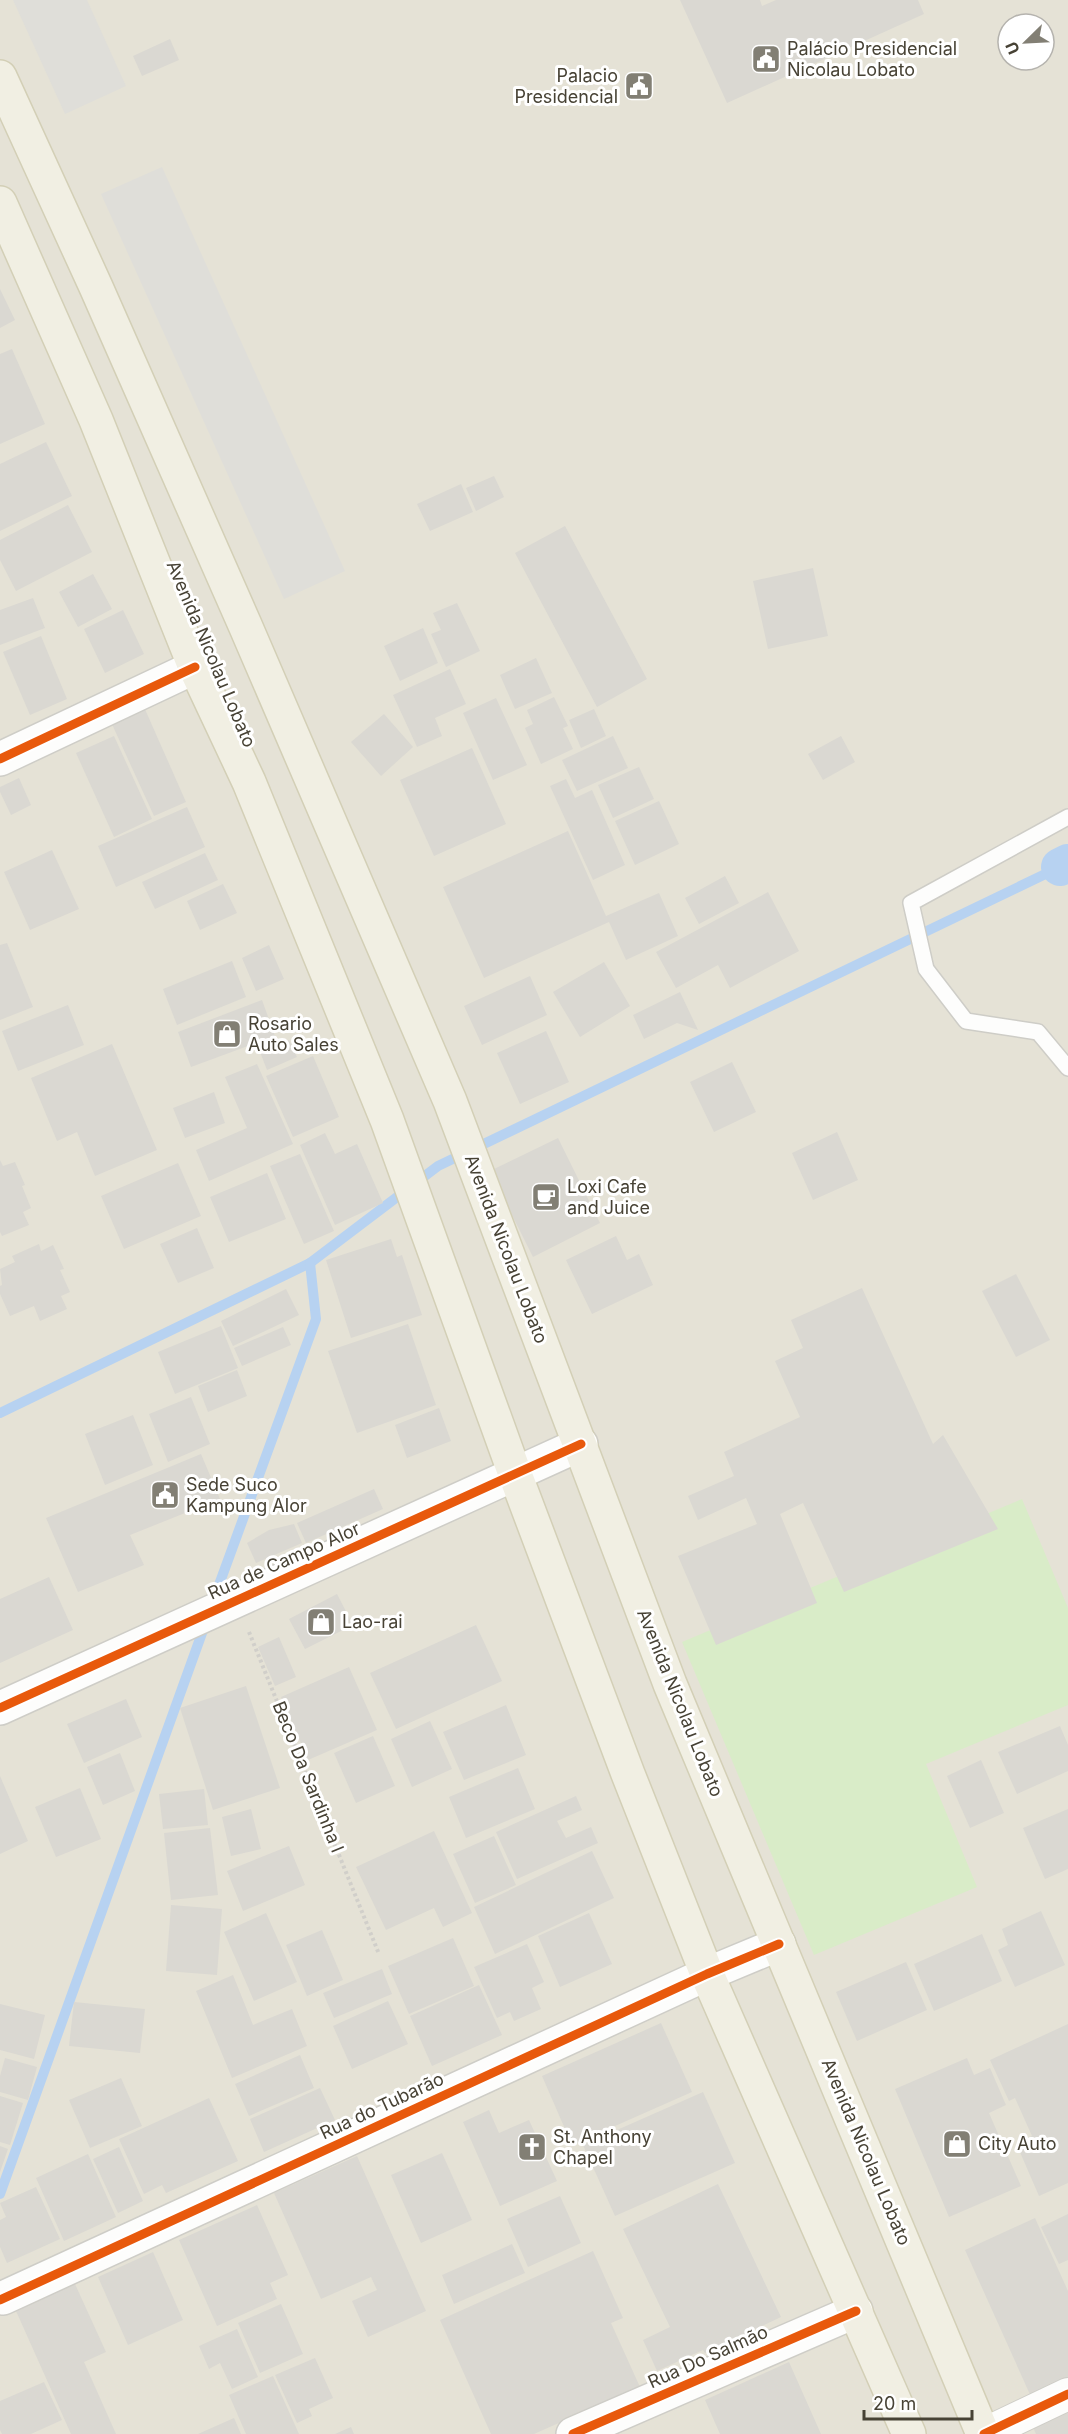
<svg xmlns="http://www.w3.org/2000/svg" width="1068" height="2434" viewBox="0 0 1068 2434" font-family="Inter,sans-serif">
<rect width="100%" height="100%" fill="#f0efea"/>
<path fill="#e5e2d6" fill-rule="evenodd" d="M0,0h1068v2434h-1068zM1008,24h36v36h-36z"/>
<polygon fill="#d9ecc8" points="1022,1499 1068,1608 1068,1705 926,1764 977,1887 814,1955 682,1642"/>
<g fill="#dfded9">
<polygon points="13,0 87,0 126,86 65,114"/>
<polygon points="162,167 345,571 284,599 101,194"/>
</g>
<g fill="none" stroke-linecap="round" stroke-linejoin="round">
<g stroke="#b7d2f1" stroke-width="10">
<polyline points="0,1413 310,1263 438,1166 1060,867"/>
<polyline points="212,1604 316,1319 310,1263"/>
<polyline points="0,2194 206,1622"/>
</g>
<polyline stroke="#b7d2f1" stroke-width="38" points="1060,867 1068,863"/>
</g>
<g fill="#dad8d2">
<polygon points="680,0 760,0 762,6 776,0 918,0 924,14 727,103"/>
<polygon points="170,39 179,60 142,76 133,56"/>
<polygon points="0,289 15,320 0,328"/>
<polygon points="12,349 45,424 0,444 0,354"/>
<polygon points="46,442 72,496 0,531 0,464"/>
<polygon points="494,476 504,497 476,511 466,488"/>
<polygon points="461,484 473,512 430,531 417,504"/>
<polygon points="68,505 92,552 16,591 0,560 0,540"/>
<polygon points="565,526 647,679 597,707 515,553"/>
<polygon points="813,568 828,636 768,649 753,581"/>
<polygon points="93,574 112,609 78,627 59,592"/>
<polygon points="33,598 45,628 0,645 0,610"/>
<polygon points="457,603 480,651 446,667 431,634 441,630 433,613"/>
<polygon points="123,610 144,654 105,673 84,629"/>
<polygon points="423,628 438,663 400,681 384,646"/>
<polygon points="41,636 67,699 30,715 3,652"/>
<polygon points="536,658 552,693 515,709 500,675"/>
<polygon points="450,669 466,704 435,718 442,736 417,747 393,695"/>
<polygon points="554,697 568,726 563,728 573,749 541,764 525,728 533,724 527,710"/>
<polygon points="496,698 527,765 493,780 463,713"/>
<polygon points="144,707 186,802 154,816 111,722"/>
<polygon points="594,709 606,736 581,748 569,720"/>
<polygon points="384,714 413,747 381,776 351,742"/>
<polygon points="114,736 152,819 114,837 76,753"/>
<polygon points="613,736 628,768 577,791 562,760"/>
<polygon points="841,736 855,762 823,780 808,754"/>
<polygon points="472,748 506,824 434,856 400,780"/>
<polygon points="639,767 654,799 613,818 598,785"/>
<polygon points="19,778 31,805 11,815 0,792 0,787"/>
<polygon points="566,779 575,798 592,790 625,865 593,880 550,786"/>
<polygon points="659,801 679,844 635,865 615,821"/>
<polygon points="187,807 205,847 116,887 98,846"/>
<polygon points="568,831 606,916 659,893 678,936 626,960 609,922 484,978 443,887"/>
<polygon points="52,850 79,909 30,930 4,872"/>
<polygon points="205,853 218,880 155,909 142,882"/>
<polygon points="725,876 739,903 699,924 685,898"/>
<polygon points="223,884 237,913 200,930 187,901"/>
<polygon points="768,892 799,951 730,988 718,965 676,988 656,952"/>
<polygon points="7,943 33,1007 0,1020 0,945"/>
<polygon points="269,945 284,979 256,991 242,958"/>
<polygon points="232,961 246,997 177,1025 163,989"/>
<polygon points="604,962 630,1006 580,1037 553,992"/>
<polygon points="530,976 547,1015 482,1045 464,1006"/>
<polygon points="680,992 698,1030 677,1023 644,1039 633,1015"/>
<polygon points="262,1000 275,1036 191,1067 178,1032"/>
<polygon points="68,1005 84,1045 18,1071 2,1031"/>
<polygon points="546,1031 569,1082 520,1104 497,1053"/>
<polygon points="289,1040 297,1057 267,1070 260,1052"/>
<polygon points="112,1044 157,1150 95,1176 77,1132 57,1141 31,1078"/>
<polygon points="313,1056 339,1117 293,1137 266,1076"/>
<polygon points="732,1062 756,1112 714,1132 690,1082"/>
<polygon points="257,1064 293,1144 209,1181 196,1150 247,1128 225,1077"/>
<polygon points="214,1092 225,1123 185,1138 173,1108"/>
<polygon points="837,1132 858,1180 813,1200 792,1153"/>
<polygon points="325,1133 335,1154 357,1144 383,1203 335,1225 300,1145"/>
<polygon points="558,1138 600,1223 533,1257 490,1171"/>
<polygon points="300,1154 334,1231 304,1244 270,1166"/>
<polygon points="0,1160 3,1166 15,1162 25,1185 22,1186 31,1208 23,1212 29,1225 2,1236 0,1232"/>
<polygon points="178,1163 201,1216 124,1249 101,1196"/>
<polygon points="267,1173 286,1219 229,1242 210,1197"/>
<polygon points="197,1228 214,1268 178,1283 160,1244"/>
<polygon points="616,1236 627,1260 639,1254 653,1285 592,1314 566,1260"/>
<polygon points="391,1239 397,1257 402,1255 422,1315 351,1338 326,1260"/>
<polygon points="39,1244 41,1251 53,1245 64,1269 60,1270 70,1292 61,1296 67,1309 40,1321 34,1306 10,1316 0,1294 0,1286 2,1285 0,1269 15,1262 12,1256"/>
<polygon points="1016,1274 1050,1340 1016,1357 982,1291"/>
<polygon points="862,1288 933,1444 943,1435 998,1529 844,1592 803,1503 780,1514 817,1603 716,1645 678,1556 757,1524 746,1498 698,1520 688,1496 734,1476 724,1452 800,1417 775,1361 803,1348 791,1320"/>
<polygon points="286,1289 299,1315 233,1346 221,1321"/>
<polygon points="408,1324 436,1405 357,1433 328,1351"/>
<polygon points="221,1326 238,1368 175,1394 158,1352"/>
<polygon points="283,1327 291,1345 242,1366 234,1348"/>
<polygon points="237,1370 247,1396 208,1412 198,1386"/>
<polygon points="191,1397 210,1444 168,1462 149,1414"/>
<polygon points="439,1408 451,1441 407,1458 395,1425"/>
<polygon points="133,1415 153,1465 105,1485 85,1434"/>
<polygon points="201,1454 220,1499 130,1535 144,1565 78,1592 46,1518"/>
<polygon points="374,1489 383,1509 306,1543 297,1523"/>
<polygon points="294,1524 302,1543 256,1563 247,1543 269,1530"/>
<polygon points="49,1577 73,1630 0,1663 0,1599"/>
<polygon points="337,1594 353,1625 305,1649 289,1619"/>
<polygon points="476,1625 502,1681 396,1729 370,1673"/>
<polygon points="279,1637 296,1677 275,1686 258,1647"/>
<polygon points="349,1667 377,1730 308,1760 281,1697"/>
<polygon points="246,1686 280,1788 213,1810 180,1708"/>
<polygon points="126,1699 142,1737 84,1763 67,1724"/>
<polygon points="506,1705 526,1755 464,1780 443,1732"/>
<polygon points="430,1721 452,1769 412,1787 391,1739"/>
<polygon points="1060,1726 1068,1745 1068,1771 1017,1794 998,1752"/>
<polygon points="373,1736 395,1786 356,1803 334,1753"/>
<polygon points="120,1753 135,1791 103,1805 87,1767"/>
<polygon points="981,1760 1004,1813 970,1828 947,1776"/>
<polygon points="518,1768 535,1809 466,1838 449,1797"/>
<polygon points="0,1776 28,1841 0,1854"/>
<polygon points="80,1788 101,1839 56,1857 35,1807"/>
<polygon points="204,1789 208,1825 163,1829 159,1794"/>
<polygon points="576,1796 582,1810 557,1821 566,1838 591,1827 598,1843 517,1879 496,1832"/>
<polygon points="251,1809 261,1849 231,1856 222,1817"/>
<polygon points="1068,1809 1068,1869 1045,1879 1023,1828"/>
<polygon points="210,1828 218,1895 171,1900 164,1833"/>
<polygon points="434,1831 472,1913 443,1927 434,1908 386,1930 356,1867"/>
<polygon points="494,1836 516,1885 475,1903 453,1854"/>
<polygon points="289,1846 305,1885 243,1911 227,1871"/>
<polygon points="592,1851 614,1898 495,1954 474,1907"/>
<polygon points="171,1905 222,1909 217,1975 166,1971"/>
<polygon points="1041,1911 1065,1965 1015,1987 998,1950 1008,1945 1002,1929"/>
<polygon points="266,1913 297,1982 254,2001 224,1932"/>
<polygon points="589,1913 612,1964 560,1987 538,1936"/>
<polygon points="322,1930 343,1980 307,1996 286,1945"/>
<polygon points="982,1934 1002,1981 934,2011 914,1964"/>
<polygon points="453,1938 474,1986 409,2014 388,1966"/>
<polygon points="527,1944 544,1982 532,1988 541,2009 514,2021 510,2012 497,2018 474,1967"/>
<polygon points="906,1962 927,2010 857,2041 836,1992"/>
<polygon points="382,1969 392,1994 334,2018 323,1993"/>
<polygon points="233,1975 253,2025 292,2009 307,2046 232,2078 196,1991"/>
<polygon points="479,1985 502,2035 432,2066 410,2016"/>
<polygon points="388,2001 408,2044 352,2069 333,2026"/>
<polygon points="74,2002 145,2009 140,2053 69,2046"/>
<polygon points="0,2004 45,2015 34,2059 0,2050"/>
<polygon points="661,2023 692,2092 572,2145 542,2076"/>
<polygon points="1068,2024 1068,2183 1039,2196 1016,2143 1032,2136 1015,2098 1009,2101 990,2060"/>
<polygon points="300,2055 314,2088 249,2116 235,2084"/>
<polygon points="5,2058 37,2067 28,2100 0,2092 0,2076"/>
<polygon points="967,2058 974,2075 990,2068 1006,2105 989,2113 1021,2186 949,2217 895,2089"/>
<polygon points="121,2078 142,2126 90,2148 69,2100"/>
<polygon points="320,2088 335,2120 264,2152 250,2119"/>
<polygon points="703,2092 735,2163 615,2216 583,2145"/>
<polygon points="0,2096 23,2103 10,2145 0,2142"/>
<polygon points="209,2098 238,2161 166,2193 162,2185 144,2194 119,2139"/>
<polygon points="489,2110 499,2133 529,2120 557,2181 500,2206 463,2122"/>
<polygon points="0,2146 8,2149 0,2172"/>
<polygon points="119,2147 143,2201 118,2213 93,2159"/>
<polygon points="442,2153 472,2220 421,2243 391,2175"/>
<polygon points="88,2154 116,2217 64,2241 36,2178"/>
<polygon points="357,2156 426,2311 368,2337 352,2301 377,2290 371,2277 321,2299 274,2193"/>
<polygon points="718,2184 781,2317 705,2353 703,2350 657,2371 643,2340 670,2327 623,2229"/>
<polygon points="36,2187 60,2239 7,2263 0,2247 0,2220 6,2217 0,2203"/>
<polygon points="560,2196 581,2243 528,2267 507,2219"/>
<polygon points="257,2205 288,2275 270,2283 277,2299 217,2326 179,2240"/>
<polygon points="1068,2214 1068,2260 1059,2264 1041,2227"/>
<polygon points="1035,2218 1068,2291 1068,2383 1032,2399 965,2250"/>
<polygon points="512,2244 525,2273 454,2304 442,2275"/>
<polygon points="593,2251 623,2318 611,2323 640,2387 534,2434 491,2434 440,2320"/>
<polygon points="153,2252 183,2320 128,2345 98,2277"/>
<polygon points="75,2284 106,2352 84,2362 116,2434 71,2434 16,2311"/>
<polygon points="281,2304 303,2354 260,2373 238,2323"/>
<polygon points="237,2329 258,2377 232,2389 220,2363 209,2369 199,2346"/>
<polygon points="315,2358 333,2398 309,2409 312,2416 297,2423 275,2375"/>
<polygon points="789,2362 821,2434 720,2434 705,2400"/>
<polygon points="273,2376 299,2434 246,2434 229,2395"/>
<polygon points="44,2382 62,2420 31,2434 2,2434 0,2430 0,2401"/>
<polygon points="1068,2403 1068,2434 1036,2434 1030,2420"/>
<polygon points="234,2418 241,2434 198,2434"/>
<polygon points="351,2427 354,2434 335,2434"/>
</g>
<g fill="none" stroke-linecap="round" stroke-linejoin="round">
<g stroke="#cecdc7" stroke-width="18">
<polyline id="service" points="1068,817 911,903 926,969 966,1021 1038,1032 1068,1068"/>
</g>
<g stroke="#cecdc7" stroke-width="34">
<polyline id="minor" points="984,2434 1068,2394"/>
</g>
<g stroke="#cecdc7" stroke-width="36">
<g id="tertiary">
<polyline points="0,759 195,667"/>
<polyline points="0,1708 581,1444"/>
<polyline points="3,2298 707,1974 779,1944"/>
<polyline points="573,2434 856,2311"/>
</g>
</g>
<g stroke="#d3cfb6" stroke-width="36">
<g id="primary">
<polyline points="0,77 96,287 245,625 450,1101 670,1684 983,2434"/>
<polyline points="0,203 96,420 195,667 249,782 387,1120 515,1474 628,1774 707,1974 909,2434"/>
</g>
</g>
<polyline stroke="#d1cfca" stroke-width="4" stroke-dasharray="3 3" stroke-linecap="butt" points="249,1632 379,1954"/>
<use href="#service" stroke="#fdfdfc" stroke-width="15"/>
<use href="#minor" stroke="#fdfdfc" stroke-width="32"/>
<use href="#tertiary" stroke="#fdfdfc" stroke-width="33"/>
<use href="#primary" stroke="#f1efe3" stroke-width="33"/>
<g stroke="#fff" stroke-width="13">
<g id="cycleway">
<polyline points="0,759 195,667"/>
<polyline points="0,1708 581,1444"/>
<polyline points="0,2300 707,1974 779,1944"/>
<polyline points="573,2434 856,2311"/>
<polyline points="984,2434 1068,2394"/>
</g>
</g>
<use href="#cycleway" stroke="#e8590c" stroke-width="9"/>
</g>
<defs>
<g id="civic-square" transform="scale(1.5)"><rect x="-9" y="-9" width="18" height="18" rx="4" fill="#827f74" stroke="#fff"/><path d="M-.6-6.5H3V-4.5H.6V-3L4-1V1h2V6H-6V1h2V-1L-.6-3ZM-1.2 2.5V6h2.4V2.5Z" fill="#fff"/></g>
<g id="shop-square" transform="scale(1.5)"><rect x="-9" y="-9" width="18" height="18" rx="4" fill="#827f74" stroke="#fff"/><path d="M-5-2.5h2.3a2.7 3.5 0 0 1 5.4 0H5L5.5 6h-11ZM-1.5-2.5h3a1.5 2.3 0 0 0-3 0Z" fill="#fff"/></g>
<g id="cafe-square" transform="scale(1.5)"><rect x="-9" y="-9" width="18" height="18" rx="4" fill="#827f74" stroke="#fff"/><path d="M-5.5-4.5H6V0H3Q3 3.5 0 3.5H-2.5Q-5.5 3.5-5.5 0ZM3-3.2v2h1.7v-2ZM-6 4.5H4V6H-6Z" fill="#fff"/></g>
<g id="church-square" transform="scale(1.5)"><rect x="-9" y="-9" width="18" height="18" rx="4" fill="#827f74" stroke="#fff"/><path d="M-1.2-6h2.4v3.5h3.3v2.4h-3.3V6h-2.4V-.1h-3.3v-2.4h3.3Z" fill="#fff"/></g>
</defs>
<g fill-rule="evenodd">
<use href="#civic-square" x="766" y="59"/>
<use href="#civic-square" x="639" y="86"/>
<use href="#shop-square" x="227" y="1034"/>
<use href="#cafe-square" x="546" y="1197"/>
<use href="#civic-square" x="165" y="1495"/>
<use href="#shop-square" x="321" y="1622"/>
<use href="#shop-square" x="957" y="2144"/>
<use href="#church-square" x="532" y="2147"/>
</g>
<g text-anchor="middle" stroke-width="6" stroke-linejoin="round" paint-order="stroke">
<g font-size="18" fill="#474235" stroke="#fff" text-anchor="start">
<text x="787" y="55">Palácio Presidencial<tspan x="787" dy="21">Nicolau Lobato</tspan></text>
<text x="618" y="82" text-anchor="end">Palacio<tspan x="618" dy="21">Presidencial</tspan></text>
<text x="248" y="1030">Rosario<tspan x="248" dy="21">Auto Sales</tspan></text>
<text x="567" y="1193">Loxi Cafe<tspan x="567" dy="21">and Juice</tspan></text>
<text x="186" y="1491">Sede Suco<tspan x="186" dy="21">Kampung Alor</tspan></text>
<text x="342" y="1628">Lao-rai</text>
<text x="553" y="2143">St. Anthony<tspan x="553" dy="21">Chapel</tspan></text>
<text x="978" y="2150">City Auto</text>
</g>
<g font-size="18" fill="#474235" stroke="#fff">
<text transform="translate(211 654) rotate(67)" y="6">Avenida Nicolau Lobato</text>
<text transform="translate(506 1249) rotate(69)" y="6">Avenida Nicolau Lobato</text>
<text transform="translate(284 1561) rotate(-24)" y="6">Rua de Campo Alor</text>
<text transform="translate(680 1703) rotate(68)" y="6">Avenida Nicolau Lobato</text>
<text transform="translate(308 1777) rotate(68)" y="6">Beco Da Sardinha I</text>
<text transform="translate(382 2106) rotate(-25)" y="6">Rua do Tubarão</text>
<text transform="translate(866 2152) rotate(67)" y="6">Avenida Nicolau Lobato</text>
<text transform="translate(708 2357) rotate(-24)" y="6">Rua Do Salmão</text>
</g>
</g>
<g transform="translate(1026 42) rotate(246)"><circle r="28" fill="#ffffff" stroke="#b5b3ae" stroke-width="1.5"/>
<path d="M0-4.5L10 22L0 15L-10 22Z" fill="#827f74"/>
<text y="-9" font-size="16" font-weight="bold" text-anchor="middle" fill="#474235">U</text>
</g>
<path d="M864 2410v9h108v-9" fill="none" stroke="#474235" stroke-width="3"/>
<text x="873" y="2410" font-size="18" fill="#474235" stroke="#ffffff" stroke-width="4.5" paint-order="stroke">20 m</text>
</svg>
